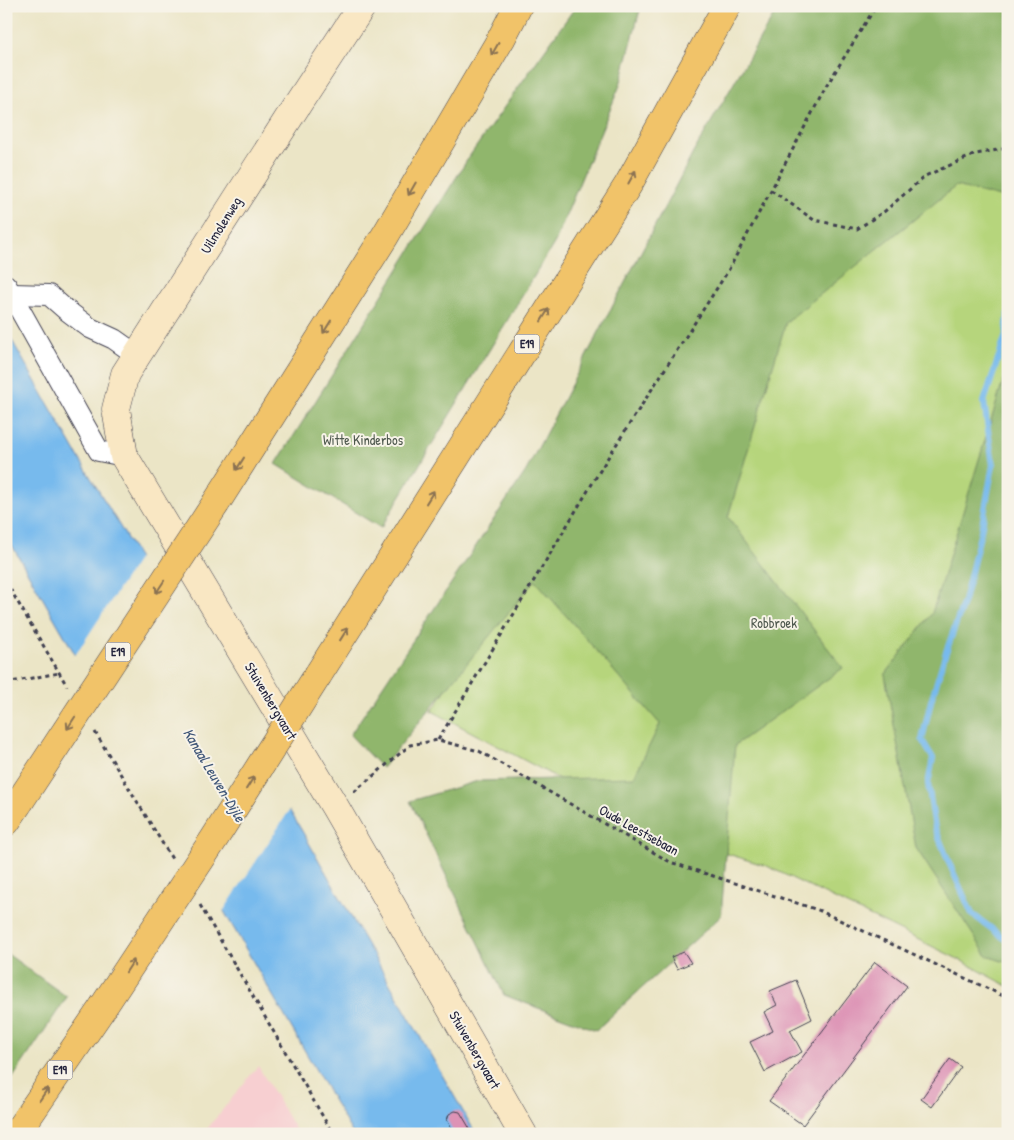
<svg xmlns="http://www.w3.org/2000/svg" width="1014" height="1140" viewBox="0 0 1014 1140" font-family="'Patrick Hand',sans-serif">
<rect width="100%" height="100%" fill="#f7f3e8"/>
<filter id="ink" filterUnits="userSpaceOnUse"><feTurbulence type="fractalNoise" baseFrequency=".02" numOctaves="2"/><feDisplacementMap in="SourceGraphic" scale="10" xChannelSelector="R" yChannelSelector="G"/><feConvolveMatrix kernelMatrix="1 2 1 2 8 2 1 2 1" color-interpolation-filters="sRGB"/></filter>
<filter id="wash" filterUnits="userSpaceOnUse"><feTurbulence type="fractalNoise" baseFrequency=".0096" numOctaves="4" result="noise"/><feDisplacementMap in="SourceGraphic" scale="20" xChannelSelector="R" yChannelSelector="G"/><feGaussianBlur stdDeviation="1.12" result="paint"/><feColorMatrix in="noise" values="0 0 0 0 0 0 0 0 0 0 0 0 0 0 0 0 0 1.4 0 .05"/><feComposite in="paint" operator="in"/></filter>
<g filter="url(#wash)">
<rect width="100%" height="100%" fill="#ebe5c6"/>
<polygon fill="#f7cfd1" points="258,1066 298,1134 203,1134"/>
<polygon fill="#b6d57c" stroke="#6c7c5c" points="1008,6 1008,986 960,960 767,866 695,844 627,815 432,711 511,588"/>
<g fill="#90b66c" stroke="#596c54">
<polygon points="576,6 641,6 620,85 555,242 381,528 276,464 471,154"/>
<polygon points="779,6 1008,6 1008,199 956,186 786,322 728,517 843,668 735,745 721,916 596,1030 504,995 410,801 478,781 634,777 660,724 535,580 382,768 350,735 526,471 693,153"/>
<polygon points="1008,365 1008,963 987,956 916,848 885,675 932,613"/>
<polygon points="6,953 67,997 6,1088"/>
</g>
<polygon fill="#77baed" stroke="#4c6e94" points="6,330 82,463 302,831 476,1134 353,1134 6,535"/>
<polygon fill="#ebe5c6" points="141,555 291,808 222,913 74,657"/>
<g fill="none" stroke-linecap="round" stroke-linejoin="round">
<polyline stroke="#77baed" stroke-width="6" points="1008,315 1006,335 984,402 993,465 981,531 964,601 945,655 931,701 922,740 933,758 928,784 935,828 950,865 972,914 1008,941"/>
</g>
<g id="blocks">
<g fill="#dd93b5">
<polygon points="684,952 691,963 677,969 671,957"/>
<polygon points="875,962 907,986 803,1125 769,1101"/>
<polygon points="796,980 812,1019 790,1030 802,1052 765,1072 750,1042 773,1031 764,1012 777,1005 770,991"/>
<polygon points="950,1059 961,1067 932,1107 921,1099"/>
<polygon points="455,1111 460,1112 473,1134 455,1134 447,1120 449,1114"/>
</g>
</g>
</g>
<g filter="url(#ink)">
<use href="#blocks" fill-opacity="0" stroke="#403f50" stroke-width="1"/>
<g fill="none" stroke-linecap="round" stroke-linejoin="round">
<g stroke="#403f50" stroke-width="22">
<g id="street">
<polyline points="6,285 99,451 124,456"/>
<polyline points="12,294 49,295 65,309 90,328 114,339 138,356"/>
</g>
</g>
<g stroke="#403f50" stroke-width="29">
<polyline id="secondary" points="362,6 299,102 125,374 116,409 124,456 335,807 523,1134"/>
</g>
<g stroke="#403f50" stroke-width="29">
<g id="highway">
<polyline points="216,503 385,236 501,39 518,6"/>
<polyline points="318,675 628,185 727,6"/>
<polyline points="6,822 20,801"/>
<polyline points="16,1134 103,1007"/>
</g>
</g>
<g stroke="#403f50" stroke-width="3" stroke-dasharray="4 4" stroke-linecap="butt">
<polyline points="771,190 814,220 857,229 885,211 925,176 976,154 1008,148"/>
<polyline points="6,582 67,686"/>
<polyline points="6,683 59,673"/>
<polyline points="95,732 172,859"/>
<polyline points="438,740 607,459 728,271 827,85 876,6"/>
<polyline points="354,792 410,745 438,740 479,751 670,862 818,910 1008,998"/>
<polyline points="200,905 333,1134"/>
</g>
<use href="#street" stroke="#fff" stroke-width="20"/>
<use href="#secondary" stroke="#f9e7c3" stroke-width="28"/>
<use href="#highway" stroke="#f1c369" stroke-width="28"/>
<g stroke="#403f50" stroke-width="29" stroke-linecap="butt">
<g id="highway-bridge">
<polyline points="20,801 216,503"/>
<polyline points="103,1007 214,839 318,675"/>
</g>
</g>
<use href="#highway-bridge" stroke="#f1c369" stroke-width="28"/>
</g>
<defs><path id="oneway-shaft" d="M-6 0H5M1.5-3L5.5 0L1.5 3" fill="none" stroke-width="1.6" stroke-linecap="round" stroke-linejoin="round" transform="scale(1.25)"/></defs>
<g stroke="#8a7252">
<use href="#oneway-shaft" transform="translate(495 49) rotate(120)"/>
<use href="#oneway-shaft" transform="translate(632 177) rotate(-61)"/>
<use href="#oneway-shaft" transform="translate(412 189) rotate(120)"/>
<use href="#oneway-shaft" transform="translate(545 315) rotate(-58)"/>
<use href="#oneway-shaft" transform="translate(327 327) rotate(122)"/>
<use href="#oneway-shaft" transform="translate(240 464) rotate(122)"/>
<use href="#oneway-shaft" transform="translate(430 497) rotate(-58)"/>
<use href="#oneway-shaft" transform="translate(160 587) rotate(123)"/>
<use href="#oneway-shaft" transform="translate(344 634) rotate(-58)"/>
<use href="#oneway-shaft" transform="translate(71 723) rotate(123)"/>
<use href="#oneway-shaft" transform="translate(250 783) rotate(-58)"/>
<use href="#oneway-shaft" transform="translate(130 966) rotate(-57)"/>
<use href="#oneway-shaft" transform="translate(44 1094) rotate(-56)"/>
</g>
</g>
<g text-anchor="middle" stroke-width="4" stroke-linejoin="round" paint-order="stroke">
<g fill="#f7f3e8" stroke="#62616f" stroke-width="1">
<rect x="514.5" y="334.5" width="25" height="19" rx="4"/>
<rect x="105.5" y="642.5" width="25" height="19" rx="4"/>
<rect x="47.5" y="1060.5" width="25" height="19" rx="4"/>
</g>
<g font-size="12" font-weight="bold" fill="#22223b">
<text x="527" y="348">E19</text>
<text x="118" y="656">E19</text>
<text x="60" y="1074">E19</text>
</g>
<g font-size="14" fill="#22223b" stroke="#f7f3e8">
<text transform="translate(221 225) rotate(-58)" y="5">Uilmolenweg</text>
<text transform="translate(271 701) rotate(59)" y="5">Stuivenbergvaart</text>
<text transform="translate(639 830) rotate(29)" y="5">Oude Leestsebaan</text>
<text transform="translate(475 1050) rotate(60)" y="5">Stuivenbergvaart</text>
</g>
<g font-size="14" fill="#4e584e" stroke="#f7f3e8">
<text x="363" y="445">Witte Kinderbos</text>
<text x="774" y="628">Robbroek</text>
</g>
<g font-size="15" font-style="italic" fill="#405779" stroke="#f7f3e8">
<text transform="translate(214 775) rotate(59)" y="5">Kanaal Leuven-Dijle</text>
</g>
</g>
<rect width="1014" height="1140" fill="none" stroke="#f7f3e8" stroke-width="25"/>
</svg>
